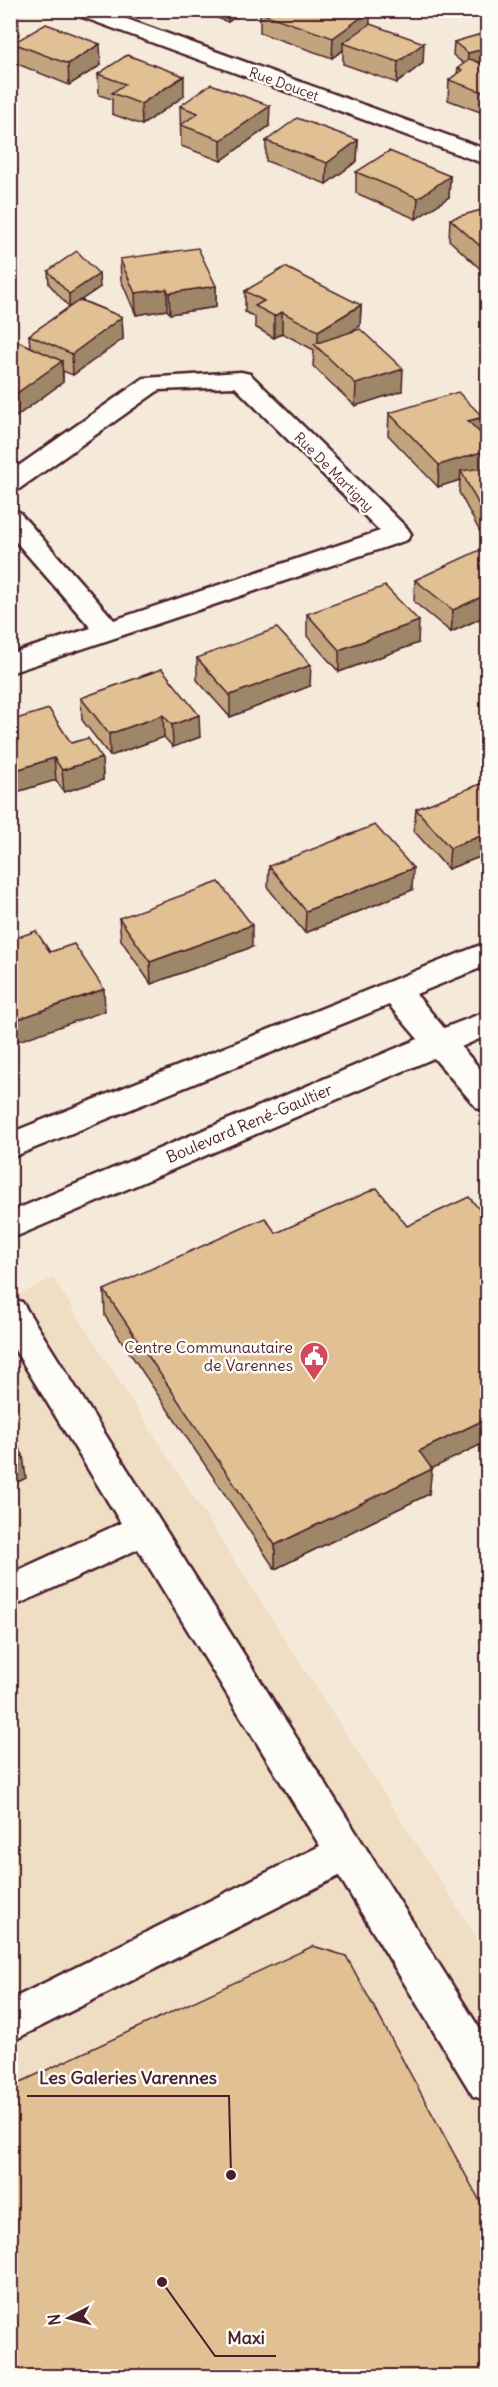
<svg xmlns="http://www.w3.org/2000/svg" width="498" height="2387" viewBox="0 0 498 2387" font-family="Delius,sans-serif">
<rect width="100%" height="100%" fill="#f5ead9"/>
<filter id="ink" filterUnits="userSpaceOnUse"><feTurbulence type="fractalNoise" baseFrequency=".0167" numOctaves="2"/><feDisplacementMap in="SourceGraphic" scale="12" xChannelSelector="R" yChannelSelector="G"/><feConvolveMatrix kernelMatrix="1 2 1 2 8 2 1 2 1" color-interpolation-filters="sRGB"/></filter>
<g filter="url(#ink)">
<polygon fill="#efddc4" points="53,1278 487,1954 488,2376 11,2376 10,1299"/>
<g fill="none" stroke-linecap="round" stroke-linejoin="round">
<g stroke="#4a1f2b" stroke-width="5">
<g id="minor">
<polygon points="71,10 102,10 488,150 488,165 74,14"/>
<polygon points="241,372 250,374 407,528 411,534 407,540 10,673 10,654 91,628 10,535 10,510 19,512 114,620 380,531 235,387 159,390 19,489 10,492 10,472 144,378"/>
<polygon points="488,942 488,965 416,994 444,1028 488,1011 488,1035 461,1047 488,1078 488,1112 477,1108 434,1058 10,1239 10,1212 418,1039 389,1005 10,1158 10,1133"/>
<polygon points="10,1299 22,1302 488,2042 488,2101 473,2096 339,1876 10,2042 10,2000 320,1846 138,1549 10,1608 10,1574 121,1523 10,1342"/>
</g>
</g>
<use href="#minor" fill="#fdfcf7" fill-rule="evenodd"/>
</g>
<g fill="#c2a57e" stroke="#4a1f2b" stroke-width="1.5">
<polygon points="195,10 246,10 228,22"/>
<polygon points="260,13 370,24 423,63 397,83 343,64 343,50 332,58 260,33"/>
<polygon points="488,32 488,60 479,63 488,66 488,115 448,100 449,80 457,74 458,68 464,64 453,55 454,42"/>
<polygon points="13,43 101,65 69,85 15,63"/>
<polygon points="98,74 184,96 142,125 112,114 112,99 99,95"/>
<polygon points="180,106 269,126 221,161 181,146"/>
<polygon points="358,140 357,161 326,184 266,161 266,141"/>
<polygon points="356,172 450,176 449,197 416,219 356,193"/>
<polygon points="488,208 488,276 449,240 450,219"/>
<polygon points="120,259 216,286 216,307 170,314 167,310 136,315 121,280"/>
<polygon points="48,271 100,287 81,300 122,317 123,339 73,375 63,371 63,382 10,421 10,344 30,347 29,335 69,307 49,284"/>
<polygon points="245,291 361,305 360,326 350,332 402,391 355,406 313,366 314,350 282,333 274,338 255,327 255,317 245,312"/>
<polygon points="389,413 482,435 488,441 488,547 459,492 460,480 438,487 388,435"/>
<polygon points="488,551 488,615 451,632 414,602 415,580"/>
<polygon points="307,614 418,643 339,672 307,636"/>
<polygon points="197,658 310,686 230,717 197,680"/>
<polygon points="162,669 200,737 173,747 164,737 110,756 82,720 81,698"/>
<polygon points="10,721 71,743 102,758 103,780 64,792 56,780 10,794"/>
<polygon points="488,781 488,854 448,869 414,831 416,809"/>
<polygon points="269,866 412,890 305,933 268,888"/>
<polygon points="119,918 252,947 151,984 121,940"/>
<polygon points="488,1220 488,1441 431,1468 429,1494 275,1569 105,1316 104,1290 276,1233 407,1226"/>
</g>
<g fill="#9e8667" stroke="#4a1f2b" stroke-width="1.5">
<polygon points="228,10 246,10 228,22"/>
<polygon points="370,11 370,31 343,43 343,50 332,58 333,38"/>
<polygon points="18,14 19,35 10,40 10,19"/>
<polygon points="424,43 423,63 397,83 398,62"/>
<polygon points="100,44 101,65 69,85 68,64"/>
<polygon points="488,48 488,60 467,66 468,53"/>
<polygon points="184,76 184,96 142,125 141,104"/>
<polygon points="270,106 269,126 221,161 221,140"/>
<polygon points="358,140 357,161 326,184 327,163"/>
<polygon points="450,176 449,197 416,219 418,198"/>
<polygon points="99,274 100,287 69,308 69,294"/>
<polygon points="216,286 216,307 170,314 169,293"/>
<polygon points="167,289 167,310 136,315 135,293"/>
<polygon points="361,305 360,326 321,351 318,348 318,331"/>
<polygon points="282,312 282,333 274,338 274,316"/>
<polygon points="122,317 123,339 73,375 72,354"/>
<polygon points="62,361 63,382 10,421 10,398"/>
<polygon points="403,369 402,391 355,406 356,384"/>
<polygon points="483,417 482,438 468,421"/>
<polygon points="488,450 488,471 461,471 460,480 438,487 439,465"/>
<polygon points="488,594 488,615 451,632 453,610"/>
<polygon points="419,621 418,643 339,672 339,650"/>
<polygon points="311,665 310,686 230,717 230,695"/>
<polygon points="163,715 164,737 110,756 109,734"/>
<polygon points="199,715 200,737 173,747 172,725"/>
<polygon points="54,758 56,780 10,794 10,772"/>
<polygon points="102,758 103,780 64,792 62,770"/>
<polygon points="488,833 488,854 448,869 450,848"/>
<polygon points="413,868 412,890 305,933 306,911"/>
<polygon points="252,925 252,947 151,984 150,962"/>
<polygon points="104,989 105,1011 10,1044 10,1022"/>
<polygon points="488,1418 488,1441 417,1476 419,1451"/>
<polygon points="23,1455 26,1478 10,1486 10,1461"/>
<polygon points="432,1469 429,1494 275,1569 275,1545"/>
</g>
<g fill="#e1c093" stroke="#4a1f2b" stroke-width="1.5">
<polygon points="263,10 334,10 336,11 338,10 370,11 333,38 260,13"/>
<polygon points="10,12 18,14 10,19"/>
<polygon points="46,24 100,44 68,64 13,43"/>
<polygon points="370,24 424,43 398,62 343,43"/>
<polygon points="488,32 488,48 468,53 454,42"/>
<polygon points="127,55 184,76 141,104 112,93 125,84 98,74"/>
<polygon points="470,59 488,66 488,94 449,80 462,70 458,68"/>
<polygon points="211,84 270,106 221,140 181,125 198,113 180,106"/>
<polygon points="297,118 358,140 327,163 266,141"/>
<polygon points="389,151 450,176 418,198 356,172"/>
<polygon points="488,208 488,253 450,219"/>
<polygon points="198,248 216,286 169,293 167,289 135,293 120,259"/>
<polygon points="77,251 99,274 69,294 48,271"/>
<polygon points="285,267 361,305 318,331 282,312 274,316 255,306 264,301 245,291"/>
<polygon points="80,300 122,317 72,354 29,335"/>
<polygon points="360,329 403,369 356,384 314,344"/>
<polygon points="15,340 62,361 10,398 10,344"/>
<polygon points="458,392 483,417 468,421 488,441 488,450 439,465 389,413"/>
<polygon points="488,467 488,522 461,471"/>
<polygon points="484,548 488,551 488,594 453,610 415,580"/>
<polygon points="385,586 419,621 339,650 307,614"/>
<polygon points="277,628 311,665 230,695 197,658"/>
<polygon points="162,669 199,715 172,725 163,715 109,734 81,698"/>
<polygon points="49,709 71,743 88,738 102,758 62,770 54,758 10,772 10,721"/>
<polygon points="488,781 488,833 450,848 416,809"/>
<polygon points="375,825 413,868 306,911 269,866"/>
<polygon points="219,882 252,925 150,962 119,918"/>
<polygon points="36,931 50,952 74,944 104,989 10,1022 10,940"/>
<polygon points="377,1188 407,1226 469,1197 488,1220 488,1418 419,1451 432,1469 275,1545 104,1290 265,1218 276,1233"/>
<polygon points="10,1434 23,1455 10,1461"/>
<polygon points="313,1946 346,1956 488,2216 488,2376 10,2376 10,2087"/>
</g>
</g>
<defs>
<g id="civic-pin" transform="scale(1.5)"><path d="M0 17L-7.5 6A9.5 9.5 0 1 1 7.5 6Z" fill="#d1495b" stroke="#fdfcf7"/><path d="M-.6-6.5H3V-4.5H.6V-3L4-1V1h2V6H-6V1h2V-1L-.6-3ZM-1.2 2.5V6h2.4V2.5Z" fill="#fff"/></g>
</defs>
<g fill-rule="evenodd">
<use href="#civic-pin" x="314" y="1356"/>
</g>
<g text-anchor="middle" stroke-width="5" stroke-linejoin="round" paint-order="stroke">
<g font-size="14" fill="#4a1f2b" stroke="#fdfcf7">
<text transform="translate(284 84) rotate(20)" y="5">Rue Doucet</text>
<text transform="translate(334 472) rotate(45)" y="5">Rue De Martigny</text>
</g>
<g font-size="16" fill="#4a1f2b" stroke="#fdfcf7">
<text transform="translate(249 1123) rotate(-23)" y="6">Boulevard René-Gaultier</text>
</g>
<g font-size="16" fill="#4a1f2b" stroke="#fdfcf7" text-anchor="end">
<text x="293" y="1353">Centre Communautaire<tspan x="293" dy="18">de Varennes</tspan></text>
</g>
</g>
<path fill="none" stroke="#4a1f2b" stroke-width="2" d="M231 2175L229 2096H27M162 2282L215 2356H276"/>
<g fill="#4a1f2b" stroke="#fdfcf7" stroke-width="2">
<circle cx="231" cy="2175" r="6"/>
<circle cx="162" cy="2282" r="6"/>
</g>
<g font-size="18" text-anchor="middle" font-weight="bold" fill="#4a1f2b" stroke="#fdfcf7" stroke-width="5" stroke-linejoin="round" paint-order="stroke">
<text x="128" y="2084">Les Galeries Varennes</text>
<text x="246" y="2344">Maxi</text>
</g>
<rect width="498" height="2387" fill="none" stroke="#fdfcf7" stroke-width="36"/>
<rect x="18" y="18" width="462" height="2351" fill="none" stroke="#4a1f2b" stroke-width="2" filter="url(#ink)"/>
<g transform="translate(69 2318) rotate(263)" stroke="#fdfcf7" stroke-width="4.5" paint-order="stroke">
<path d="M0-4.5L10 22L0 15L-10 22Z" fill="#4a1f2b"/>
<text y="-9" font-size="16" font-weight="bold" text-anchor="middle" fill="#4a1f2b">N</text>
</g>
</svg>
